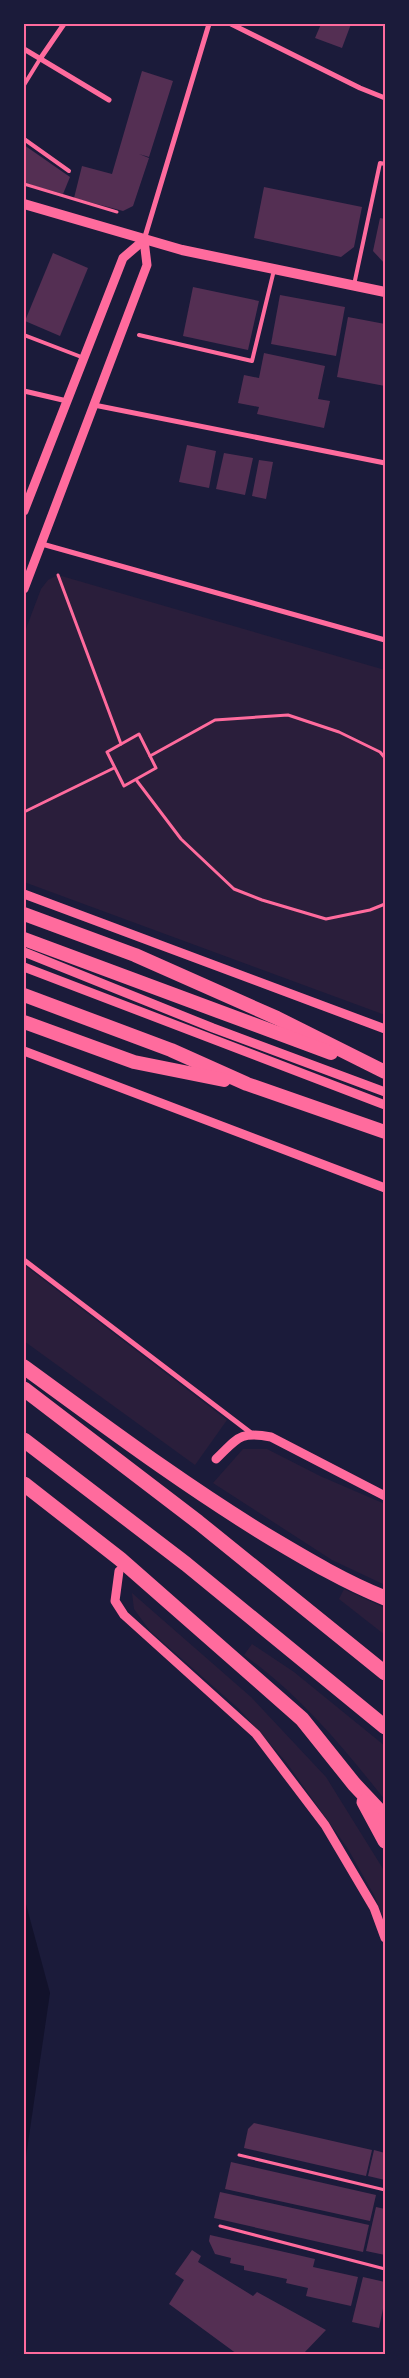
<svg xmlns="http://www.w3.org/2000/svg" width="409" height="2378" viewBox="0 0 409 2378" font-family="Inter,sans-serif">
<rect width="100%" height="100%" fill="#1b1b3a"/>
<g fill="#2a1e3b">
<polygon points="58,575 385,670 385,1015 24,882 24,634 41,589 48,580"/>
<polygon points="24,1265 227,1420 195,1465 24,1341"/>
<polygon points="243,1449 267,1449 320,1476 385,1504 385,1585 332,1560 213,1483"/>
<polygon points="344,1589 385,1608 385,1635 339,1599"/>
<polygon points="132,1593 251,1697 326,1777 385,1872 385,1922 374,1895 348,1849 286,1762 239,1709 150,1631 134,1609"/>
<path d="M252,1644l42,28 91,74v54c-42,-53 -85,-105 -141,-145z"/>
</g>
<polygon fill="#12122b" points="24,1897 50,1993 24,2170"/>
<g fill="#542f53">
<polygon points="321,24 351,24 342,48 315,38"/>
<polygon points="142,71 173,81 149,157 139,154 149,158 133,206 123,211 74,198 82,166 112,174"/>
<polygon points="24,145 70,177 63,194 24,183"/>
<polygon points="264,187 362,207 354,247 341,257 254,238"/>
<polygon points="380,218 385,219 385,264 373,251"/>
<polygon points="53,253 88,268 60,336 25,321"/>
<polygon points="193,287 259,301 248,350 183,336"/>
<polygon points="280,295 345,307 336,356 271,344"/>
<polygon points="348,317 385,324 385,386 337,377"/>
<polygon points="264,353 325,366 318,399 330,401 324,428 257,414 259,407 238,403 244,375 259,378"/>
<polygon points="187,445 216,451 209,488 179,482"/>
<polygon points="224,453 253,458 245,495 216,489"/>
<polygon points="259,460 273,462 266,499 252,496"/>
<polygon points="254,2123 372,2150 366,2176 244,2148 248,2129"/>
<polygon points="374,2150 385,2153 385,2180 368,2176"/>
<polygon points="231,2162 376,2195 370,2221 225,2189"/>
<polygon points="220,2192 369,2225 363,2252 214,2218"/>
<polygon points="376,2207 385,2209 385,2255 366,2251"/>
<polygon points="210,2235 315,2259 313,2267 358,2277 351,2306 306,2296 308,2288 286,2283 287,2279 244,2270 244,2266 230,2263 231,2258 215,2254 209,2241"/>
<polygon points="192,2250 201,2256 198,2262 253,2296 257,2292 326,2330 303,2354 237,2354 169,2304 184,2280 175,2274"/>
<polygon points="363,2277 385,2282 385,2299 379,2328 352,2322"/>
</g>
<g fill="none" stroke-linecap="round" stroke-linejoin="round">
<g stroke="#ff6b9d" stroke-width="3">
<polyline points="24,184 117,212"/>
<polyline points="58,575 121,744"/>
<polygon points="139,734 156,768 124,786 107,752"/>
<polyline points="150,756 215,720 288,715 339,732 380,752 385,758"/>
<polyline points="137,781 181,839 234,889 262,900 326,919 370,910 385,904"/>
<polyline points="24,812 114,768"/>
<polyline points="239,2155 385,2190"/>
<polyline points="220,2226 385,2269"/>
</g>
<g stroke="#ff6b9d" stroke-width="4">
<polyline points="24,85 40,59"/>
<polyline points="24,139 69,171"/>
<polyline points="354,285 380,163 385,164"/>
<polyline points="24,335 84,358"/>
<polyline points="139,335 252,361 274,270"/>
</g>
<g stroke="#ff6b9d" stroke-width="5">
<polyline points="231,24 360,88 385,98"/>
<polyline points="24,49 109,100"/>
<polyline points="40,59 64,24"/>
<polyline points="144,240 209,24"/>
<polyline points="24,391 67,401"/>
<polyline points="94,405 385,463"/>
<polyline points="42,544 385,640"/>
<polyline points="24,1260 251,1433"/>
</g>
<g stroke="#ff6b9d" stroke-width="9">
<polyline points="24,511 123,258 144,240"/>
<polyline points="24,589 147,265 144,240"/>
<polyline points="24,894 385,1029"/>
<polyline points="24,952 213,1028 385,1092"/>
<polyline points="24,967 385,1105"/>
<polyline points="24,1051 385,1188"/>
<path d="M216,1459c22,-21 23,-28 55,-22l114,59"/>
<polyline points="119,1571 115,1601 124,1615 256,1734 325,1825 374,1908 385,1938"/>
</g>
<polyline stroke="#ff6b9d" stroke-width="10" points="24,204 182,250 385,292"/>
<g stroke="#ff6b9d" stroke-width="14">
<polyline points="24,914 135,955 277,1018 385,1072"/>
<polyline points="24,939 331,1053"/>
<polyline points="24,995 171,1050 247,1084 385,1132"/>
<polyline points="24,1022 134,1062 224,1080"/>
</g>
<g stroke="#ff6b9d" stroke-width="15">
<path d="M24,1367c81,59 161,119 247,171 37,22 74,44 114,60"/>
<polyline points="24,1389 198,1522 385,1673"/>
<polyline points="24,1440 186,1564 385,1727"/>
<polyline points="24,1484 120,1559 302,1719 354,1784 385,1817"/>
<polyline points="364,1802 385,1841"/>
</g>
</g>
<rect width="409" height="2378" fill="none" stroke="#1b1b3a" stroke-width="50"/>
<rect x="25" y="25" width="359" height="2328" fill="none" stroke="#ff6b9d" stroke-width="2"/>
</svg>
